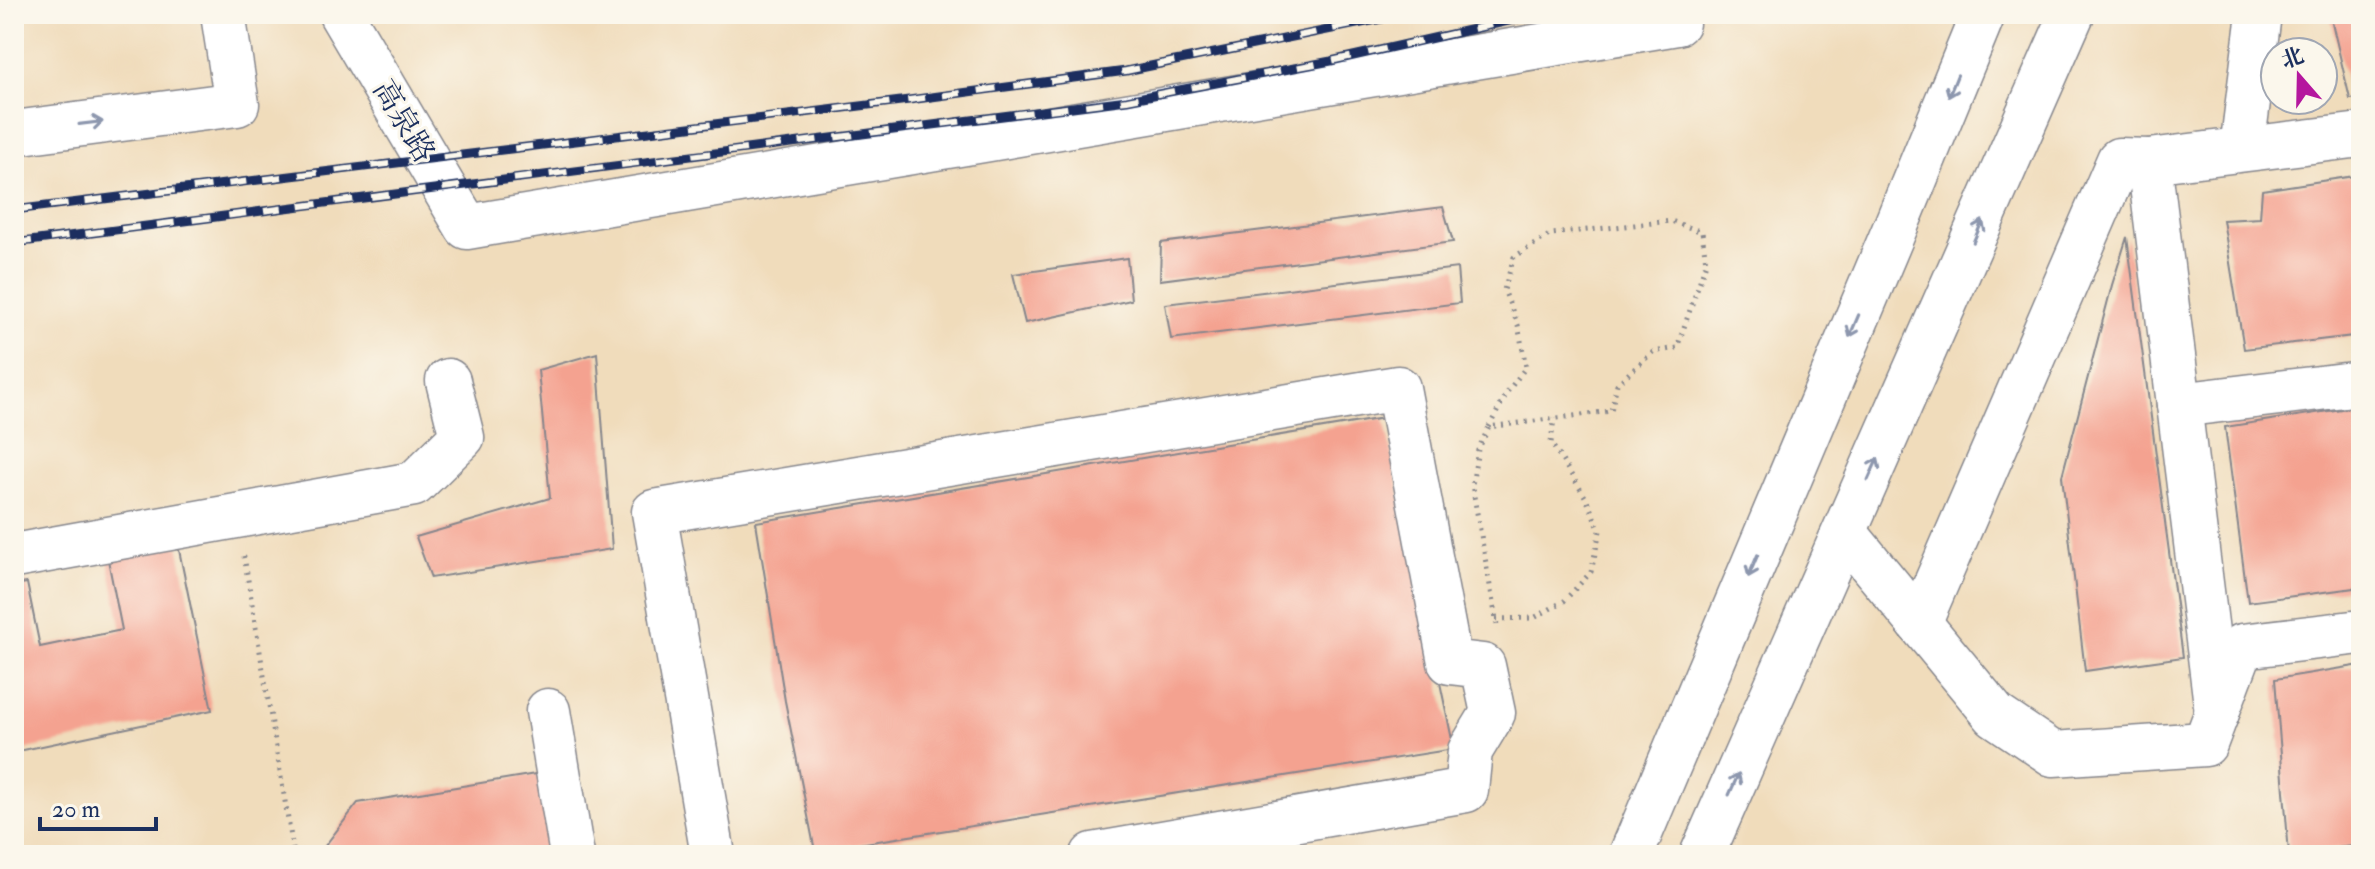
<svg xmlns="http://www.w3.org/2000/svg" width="2375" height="869" viewBox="0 0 2375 869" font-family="'IM FELL Double Pica','Noto Serif SC',serif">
<rect width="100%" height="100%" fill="#fbf7ec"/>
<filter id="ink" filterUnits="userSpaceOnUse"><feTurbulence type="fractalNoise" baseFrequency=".0125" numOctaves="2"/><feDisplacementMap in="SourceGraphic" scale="16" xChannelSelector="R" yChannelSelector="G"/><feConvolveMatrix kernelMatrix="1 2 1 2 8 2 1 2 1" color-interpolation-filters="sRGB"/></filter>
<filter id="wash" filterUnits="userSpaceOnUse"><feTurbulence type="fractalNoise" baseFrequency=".006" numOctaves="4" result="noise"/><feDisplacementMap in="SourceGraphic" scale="32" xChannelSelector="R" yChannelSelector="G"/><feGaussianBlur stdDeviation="1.8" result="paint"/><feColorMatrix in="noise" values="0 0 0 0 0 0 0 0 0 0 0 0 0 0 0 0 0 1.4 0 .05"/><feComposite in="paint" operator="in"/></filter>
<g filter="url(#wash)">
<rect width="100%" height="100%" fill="#f0dcbb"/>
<g id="blocks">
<g fill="#f4a290">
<polygon points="2330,14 2361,14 2361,98 2350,99"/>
<polygon points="2361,175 2361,335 2244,349 2223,220 2260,218 2262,190"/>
<polygon points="1443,207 1453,242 1160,280 1161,243"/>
<polygon points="2127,237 2183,657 2085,671 2062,476 2112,285"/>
<polygon points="1127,258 1131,300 1025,323 1013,274"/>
<polygon points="1457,268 1460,303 1171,339 1165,304"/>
<polygon points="597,353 612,549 431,578 416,537 550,498 538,370"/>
<polygon points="2361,406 2361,587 2248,602 2225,427"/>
<polygon points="1384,418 1454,749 815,851 785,701 756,522"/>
<polygon points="178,545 212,710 14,752 14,585 27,583 40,647 122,630 108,560"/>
<polygon points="2361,665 2361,845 2289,854 2275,679"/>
<polygon points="548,772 555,855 318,855 358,803"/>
</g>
</g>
</g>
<g filter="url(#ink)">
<use href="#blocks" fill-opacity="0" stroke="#86868c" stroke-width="2"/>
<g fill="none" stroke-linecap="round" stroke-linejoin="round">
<g stroke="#86868c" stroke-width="47">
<g id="minor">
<polyline points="341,14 467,227 1677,23"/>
<polyline points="14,133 237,104 223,14"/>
<polyline points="2242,149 2259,14"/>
<polyline points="2149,161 2361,135"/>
<polyline points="2179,405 2361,383"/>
<polyline points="1845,533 1995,715 2053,754 2205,744 2242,646 2361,632"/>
<polyline points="14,556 414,484 462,437 448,381"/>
<polyline points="1919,623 2119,160 2149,161 2217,713"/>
<polyline points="548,711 572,855"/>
<polyline points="713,855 654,512 1398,388 1450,662 1483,666 1493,713 1470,751 1466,790 1093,855"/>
<polyline points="1631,855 1893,233 1983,14"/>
<polyline points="1702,855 2072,14"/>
</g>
</g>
<g stroke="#86868c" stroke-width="5" stroke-dasharray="2 6" stroke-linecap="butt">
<polyline points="1489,427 1508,391 1526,367 1518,325 1504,290 1514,257 1551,234 1671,221 1702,232 1706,263 1677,348 1653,352 1617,384 1611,411 1489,427 1478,450 1472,485 1498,630"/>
<polyline points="244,556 294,855"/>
<polyline points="1496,619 1534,618 1564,601 1591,572 1600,531 1586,498 1551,443 1554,418"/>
</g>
<use href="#minor" stroke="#fff" stroke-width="44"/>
<g stroke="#1b2f5e" stroke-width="9">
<g id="rail">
<polyline points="14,210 909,100 1126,71 1406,14"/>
<polyline points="14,243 1127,100 1331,61 1540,14"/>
</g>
</g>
<use href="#rail" stroke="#fbf7ec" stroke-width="6" stroke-dasharray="18" stroke-linecap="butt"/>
</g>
<defs><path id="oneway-shaft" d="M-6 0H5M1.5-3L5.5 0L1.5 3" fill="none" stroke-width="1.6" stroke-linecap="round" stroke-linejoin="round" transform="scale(2)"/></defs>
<g stroke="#8d97ae">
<use href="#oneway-shaft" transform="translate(1953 86) rotate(112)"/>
<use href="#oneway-shaft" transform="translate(91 123) rotate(-7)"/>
<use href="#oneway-shaft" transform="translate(1978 231) rotate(-67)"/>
<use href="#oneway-shaft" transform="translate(1854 326) rotate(113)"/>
<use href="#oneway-shaft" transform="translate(1873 469) rotate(-66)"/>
<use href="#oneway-shaft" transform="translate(1753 566) rotate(113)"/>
<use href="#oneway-shaft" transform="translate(1734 784) rotate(-66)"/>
</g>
</g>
<g text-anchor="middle" stroke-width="6" stroke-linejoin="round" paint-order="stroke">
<g font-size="30" fill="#1b2f5e" stroke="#fbf7ec">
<text transform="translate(404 121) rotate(59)" y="10">高泉路</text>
</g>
</g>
<rect width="2375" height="869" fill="none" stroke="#fbf7ec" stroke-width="48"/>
<g transform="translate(2299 76) rotate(340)"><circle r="38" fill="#fbf7ec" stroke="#a1a7b3" stroke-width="2"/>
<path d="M0-6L14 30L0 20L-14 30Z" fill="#b5179e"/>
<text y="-12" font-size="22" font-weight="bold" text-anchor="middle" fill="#1b2f5e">北</text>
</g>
<path d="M40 817v12h116v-12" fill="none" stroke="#1b2f5e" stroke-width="4"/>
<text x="52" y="817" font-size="24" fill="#1b2f5e" stroke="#fbf7ec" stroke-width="6" paint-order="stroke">20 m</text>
</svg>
